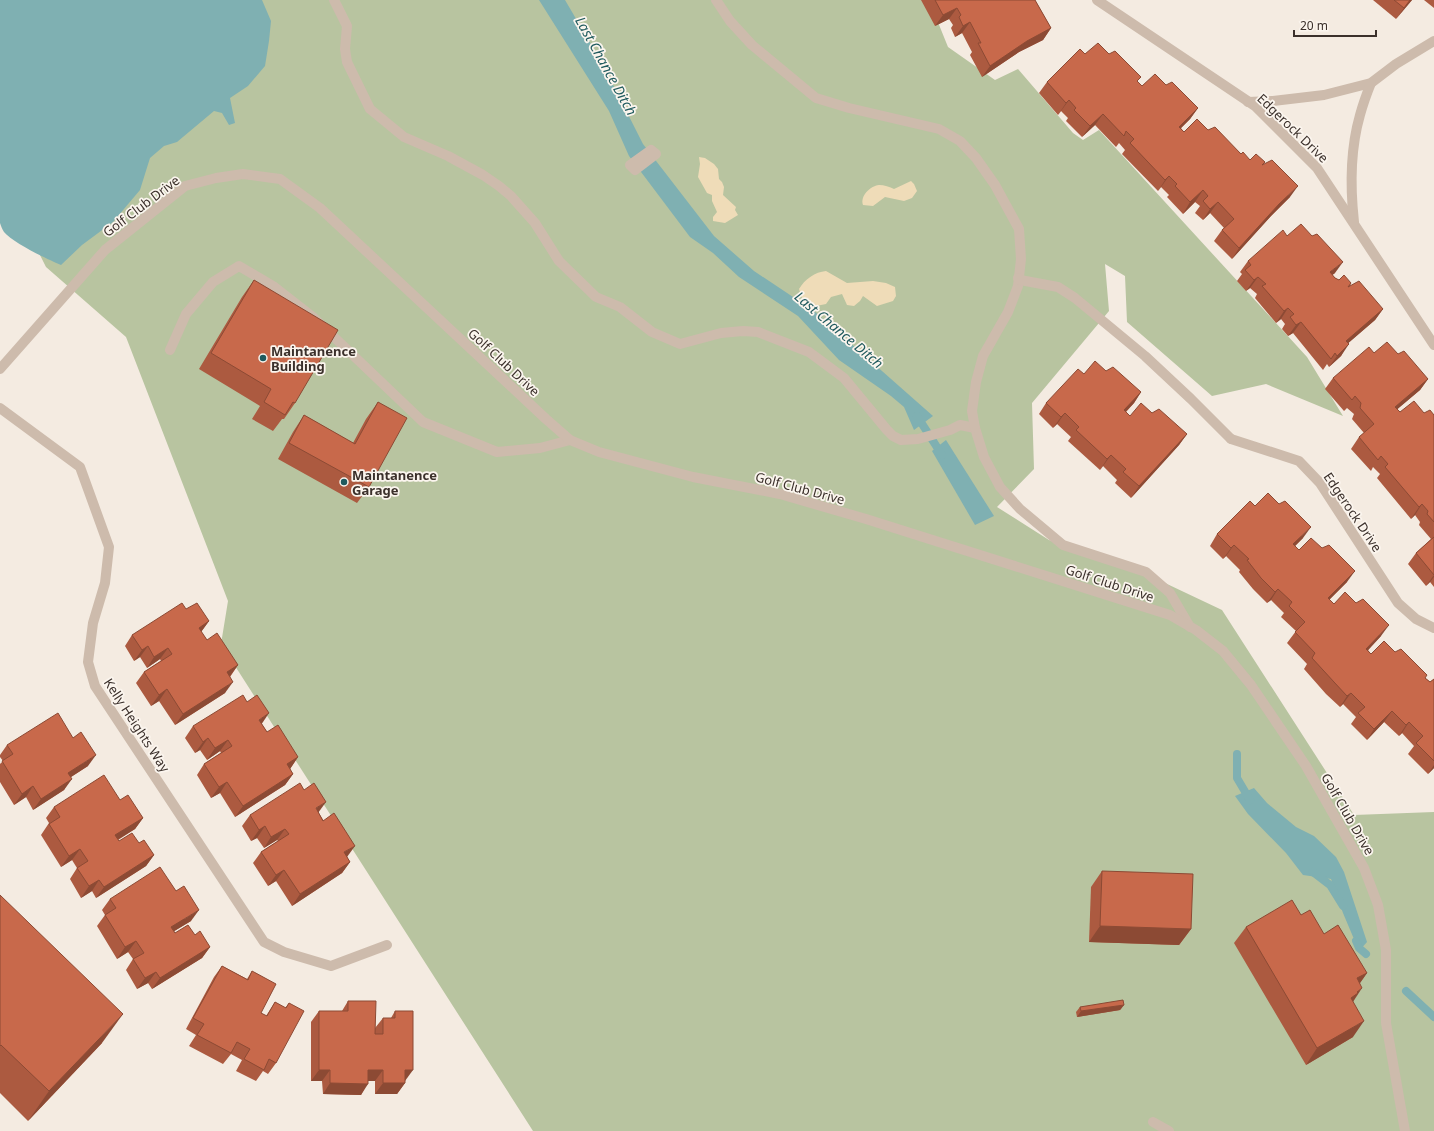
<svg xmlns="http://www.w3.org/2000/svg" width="1434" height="1131" viewBox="0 0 1434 1131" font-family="'Noto Sans',sans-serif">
<rect width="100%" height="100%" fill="#f4ebe1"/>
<polygon fill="#b8c4a0" points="0,0 929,0 948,47 995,80 1018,69 1073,133 1083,140 1099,130 1307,357 1343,416 1266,384 1212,396 1127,322 1125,276 1105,264 1109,311 1032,403 1034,469 997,507 1049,540 1129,566 1222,610 1354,815 1434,812 1434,1131 533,1131 221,644 228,601 126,337 46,267 0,175"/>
<g fill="#efdcb8">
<polygon points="699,157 705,158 714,164 718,169 719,179 722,182 724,187 723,195 736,207 735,210 738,215 725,223 713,221 713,217 717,212 712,201 712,195 707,193 698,177 700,164"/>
<path d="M911,181l3,3 3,7 -5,7 -8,3 -19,-4 -12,9 -10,-1c-3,-9 7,-19 16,-20 5,0 11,2 15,4z"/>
<path d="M826,271l21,12 26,-2 13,2 9,4 1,9 -3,5 -16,5 -14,-10 -3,5 -6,5 -7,-1 -5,-11 -11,3 -5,7 -10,2 -10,-2 -4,-6 -3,-9c6,-10 16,-17 27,-18z"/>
</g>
<g fill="#7fb0b2">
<path d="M0,0h262l9,21 -2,20 -4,25 -17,20 -18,12 5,25 -6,2 -7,-12 -8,-2 -37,31 -13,4 -14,12 -10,32 -27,32 -31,23 -21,20c-14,-6 -48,-22 -57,-33 -2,-3 -3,-6 -4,-9z"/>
<polygon points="539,0 565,0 602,63 643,144 714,236 754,271 814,311 933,416 914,430 904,407 891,396 839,360 798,316 739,277 713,253 690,237 629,156 609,111"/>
<polygon points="946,440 994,516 975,525 932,451"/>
<polygon points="1254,788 1267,803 1296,827 1314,836 1336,857 1344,872 1367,942 1359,951 1343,913 1331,879 1303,875 1286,853 1248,814 1235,796"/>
</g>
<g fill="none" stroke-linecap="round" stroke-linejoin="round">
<g stroke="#7fb0b2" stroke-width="8">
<polyline points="917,416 942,455"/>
<polyline points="1237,754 1237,778 1250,800"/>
<polyline points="1313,872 1330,885 1343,906"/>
<polyline points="1356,941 1359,948 1366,954"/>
<polyline points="1406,991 1434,1017"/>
</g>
<g stroke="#cdbbac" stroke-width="10">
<polyline points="334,0 347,26 345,49 347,62 370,109 404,137 448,156 483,175 499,186 511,196 535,223 559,261 596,297 620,307 652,332 680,344 721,333 743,331 758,332 809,352 844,378 887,430 893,436 901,440 918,439 950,430 960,425 975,428 984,457 1000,487 1020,509 1063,545 1146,572 1170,593 1190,627"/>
<polyline points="716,0 730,21 752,45 816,98 849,108 939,129 960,141 976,158 995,185 1019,229 1021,259 1018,286 1008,312 983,356 976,382 972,411 975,428"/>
<polygon points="651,150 656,154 635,170 630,165"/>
<polyline points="1018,278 1020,280 1058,287 1075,298 1145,356 1191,399 1231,439"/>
<polyline points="170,350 186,314 213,282 239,266 273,286 314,318 423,422 497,452 540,448 570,440"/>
</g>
<g stroke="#cdbbac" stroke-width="10">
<polyline points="1097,0 1255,106 1317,168 1434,345"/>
<polyline points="1248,102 1273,101 1324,95 1371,83 1396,64 1434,41"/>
<path d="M1354,222c-4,-36 -4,-72 6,-107 3,-11 7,-22 11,-32"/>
<polyline points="0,369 105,250 185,186 216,178 243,174 280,179 320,208 546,419 570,440 599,452 693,477 780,494 866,519 1170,615 1196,630 1223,651 1251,685 1306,766 1364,868 1378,905 1386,950 1386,1023 1405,1131"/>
<polyline points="0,408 80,467 109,547 105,583 93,623 88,662 95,686 264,942 284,952 331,966 387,945"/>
<polyline points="1231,439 1299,461 1320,483 1398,603 1416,619 1434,628"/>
<polyline points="1153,1122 1169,1131"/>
</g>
</g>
<g fill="#ac5a40">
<polygon points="921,0 1035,0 1051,28 1043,40 1019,52 982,77 970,55 972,52 962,33 955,37 951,28 953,25 949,19 935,26"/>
<polygon points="1373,0 1412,0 1396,19"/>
<polygon points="1424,0 1434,0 1434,8"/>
<polygon points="1085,54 1109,54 1142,86 1166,85 1198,108 1190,119 1181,128 1184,132 1208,130 1250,160 1263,164 1290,197 1271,216 1232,259 1214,241 1222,230 1224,228 1210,213 1203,220 1195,213 1200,206 1195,202 1183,214 1167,197 1169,195 1161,187 1158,191 1122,154 1125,150 1119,143 1116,147 1095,125 1082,137 1066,121 1068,118 1061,111 1058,115 1039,93 1047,82"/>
<polygon points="1287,236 1335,273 1332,275 1335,278 1339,280 1351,283 1350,286 1383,309 1375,320 1348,343 1341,356 1329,367 1327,364 1323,370 1293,333 1288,336 1282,329 1285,324 1281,319 1276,323 1255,298 1257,294 1250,288 1246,291 1237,281 1242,274 1240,272 1248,261"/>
<polygon points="254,280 295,403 284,419 282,419 273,431 252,419 260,406 199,369 242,297"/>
<polygon points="1374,353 1398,354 1428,379 1420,390 1397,409 1400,412 1424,413 1434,415 1434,587 1430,582 1426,586 1408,564 1416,553 1431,539 1419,525 1420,522 1415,515 1411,519 1377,478 1380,474 1373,467 1371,471 1351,449 1359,437 1364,433 1352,419 1354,414 1347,408 1344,411 1325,389 1333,378"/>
<polygon points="1106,371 1141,392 1134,403 1126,412 1130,416 1152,413 1187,434 1179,445 1131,498 1115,483 1117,480 1103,466 1100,470 1068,441 1071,437 1057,424 1053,428 1039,414 1046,403 1084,374"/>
<polygon points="378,402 369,487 357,503 278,459 293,432 304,415 353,443 366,419"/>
<polygon points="1279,504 1303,538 1295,546 1299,550 1347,582 1329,600 1334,604 1381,636 1368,650 1371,654 1395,652 1430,682 1434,679 1434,768 1428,774 1408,754 1414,746 1402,733 1399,736 1384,722 1367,740 1351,724 1356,717 1343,704 1340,707 1326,694 1304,669 1307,664 1287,643 1296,631 1281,617 1284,613 1271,600 1267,603 1253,589 1239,572 1240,570 1226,556 1223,559 1210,546 1217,534 1255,506"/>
<polygon points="186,609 209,621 201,632 207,640 238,665 230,677 225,693 175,725 159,701 151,706 136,683 144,672 161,661 160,659 147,668 140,657 134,661 125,646 132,635"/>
<polygon points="262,724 267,732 298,757 290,769 293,774 285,785 235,817 220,793 211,798 197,775 204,764 221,753 220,751 207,760 200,750 195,753 185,738 193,726"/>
<polygon points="7,745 88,766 71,777 64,790 33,810 26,797 14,805 0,782 0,764 3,761 0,757 0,755"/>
<polygon points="304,790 347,857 350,862 342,873 292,906 276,881 268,886 253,863 261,852 278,841 277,840 264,848 257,838 251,841 242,826 250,815"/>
<polygon points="120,800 143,818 135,829 118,840 119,841 139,843 154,855 146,866 96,898 92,891 81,898 70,879 77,868 72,860 61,867 41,835 49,823 46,818 54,807"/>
<polygon points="1102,871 1191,929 1179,945 1089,942 1091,887"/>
<polygon points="0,895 102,1043 28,1121 0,1093"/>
<polygon points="110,899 191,921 174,931 175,933 195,935 210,947 202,958 152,989 148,983 137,989 126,970 133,959 128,952 117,959 97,926 105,915 102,910"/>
<polygon points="1301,915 1324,934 1367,973 1360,983 1353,1001 1353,1037 1306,1065 1234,943 1246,927"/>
<polygon points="222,966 247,979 252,971 261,1013 266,1016 275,1002 285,1008 289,1003 276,1063 268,1074 263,1071 256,1081 236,1071 242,1060 231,1054 223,1064 189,1046 196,1035 186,1029 214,977"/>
<polygon points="348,1001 375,1028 383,1018 391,1018 395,1011 405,1081 405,1083 397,1094 375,1094 375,1081 368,1081 361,1095 323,1094 322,1081 311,1081 311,1022 319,1011 342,1011"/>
<polygon points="1124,1005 1120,1010 1077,1017 1076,1012 1080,1007"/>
</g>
<g fill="#8c4a34">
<polygon points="1410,0 1412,0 1396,19 1404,8"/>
<polygon points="957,8 949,19 935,26 943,15"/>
<polygon points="970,22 962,33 955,37 963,26"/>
<polygon points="1051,28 1043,40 1019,52 982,77 990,66 1027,41"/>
<polygon points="1069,100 1061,111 1058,115 1066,103"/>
<polygon points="1198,108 1190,119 1171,138 1179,127"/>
<polygon points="1103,114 1095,125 1082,137 1090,126"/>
<polygon points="1169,176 1161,187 1158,191 1165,180"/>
<polygon points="1298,186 1290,197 1271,216 1232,259 1239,248 1279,204"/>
<polygon points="1203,190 1195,202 1183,214 1190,202"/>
<polygon points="1218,202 1210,213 1203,220 1210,209"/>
<polygon points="1343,262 1335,273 1322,283 1330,272"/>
<polygon points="1258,277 1250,288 1246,291 1254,280"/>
<polygon points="1288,308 1281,319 1276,323 1284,311"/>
<polygon points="1383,309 1375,320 1338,352 1346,341"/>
<polygon points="1301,322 1293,333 1288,336 1296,325"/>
<polygon points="1349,344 1341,356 1329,367 1337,356"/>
<polygon points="1428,379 1420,390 1387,418 1395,407"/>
<polygon points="1141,392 1134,403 1116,422 1124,410"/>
<polygon points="1065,413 1057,424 1053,428 1061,417"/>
<polygon points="1187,434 1179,445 1131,498 1139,486"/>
<polygon points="1111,455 1103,466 1100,470 1107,459"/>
<polygon points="1422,504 1415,515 1411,519 1419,507"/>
<polygon points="1311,527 1303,538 1286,555 1293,544"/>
<polygon points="1234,545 1226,556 1223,559 1231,548"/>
<polygon points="1355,571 1347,582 1320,609 1328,598"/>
<polygon points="1434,575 1434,577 1430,582 1426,586"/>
<polygon points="1278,589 1271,600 1267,603 1275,592"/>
<polygon points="209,621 201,632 199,628"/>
<polygon points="1389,625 1381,636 1359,660 1366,649"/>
<polygon points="148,646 140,657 134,661 142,650"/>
<polygon points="168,648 160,659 147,668 154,657"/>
<polygon points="238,665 230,676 219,683 227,672"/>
<polygon points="233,682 225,693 175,725 183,714"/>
<polygon points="167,689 159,701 151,706 159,695"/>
<polygon points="1351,693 1343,704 1340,707 1347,696"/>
<polygon points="1392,711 1384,722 1367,740 1374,729"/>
<polygon points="269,713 261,725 259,720"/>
<polygon points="1409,722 1402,733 1399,736 1406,725"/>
<polygon points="208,738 200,750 195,753 203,742"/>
<polygon points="228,740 220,751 207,760 215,748"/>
<polygon points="96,755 88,766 60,784 68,773"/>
<polygon points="298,757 290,769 279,775 287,764"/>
<polygon points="1434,765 1434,768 1428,774"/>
<polygon points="293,774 285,785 235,817 243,806"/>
<polygon points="72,779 64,790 33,810 41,799"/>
<polygon points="227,782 220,793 211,798 219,787"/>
<polygon points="33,786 26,797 14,805 22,794"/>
<polygon points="326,802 318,813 316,808"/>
<polygon points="143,818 135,829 107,846 115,835"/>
<polygon points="265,826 257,838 251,841 259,830"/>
<polygon points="285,829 277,840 264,848 271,837"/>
<polygon points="355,846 347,857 336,864 344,852"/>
<polygon points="80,849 72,860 61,867 69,856"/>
<polygon points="154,855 146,866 96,898 104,887"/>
<polygon points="350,862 342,873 292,906 300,894"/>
<polygon points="284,870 276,881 268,886 276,875"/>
<polygon points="99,880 92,891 81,898 89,886"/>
<polygon points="199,910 191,921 163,938 171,927"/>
<polygon points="1100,926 1191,929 1179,945 1089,942"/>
<polygon points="136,941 128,952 117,959 125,947"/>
<polygon points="210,947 202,958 152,989 160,978"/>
<polygon points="156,972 148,983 137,989 145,978"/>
<polygon points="1367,973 1355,990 1357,978"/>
<polygon points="1362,988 1351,1005 1351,998 1357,992"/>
<polygon points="1124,1005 1120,1010 1077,1017 1081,1011"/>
<polygon points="123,1014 102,1043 28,1121 49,1091"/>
<polygon points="1364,1021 1353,1037 1306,1065 1317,1048"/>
<polygon points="319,1070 330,1070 322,1081 311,1081"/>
<polygon points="368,1070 383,1070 375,1081 361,1081"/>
<polygon points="405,1070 413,1070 405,1081"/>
<polygon points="330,1083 368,1084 361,1095 323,1094"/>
<polygon points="383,1083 405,1083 397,1094 375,1094"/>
</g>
<g fill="#c8694b" stroke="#8c4a34">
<polygon points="935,0 1035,0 1051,28 1027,41 990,66 978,43 981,43 970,22 963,26 959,17 961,15 957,8 943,15"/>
<polygon points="1394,0 1410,0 1404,8"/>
<polygon points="1098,43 1109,54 1115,51 1141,77 1137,81 1142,86 1155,74 1166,85 1172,82 1198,108 1179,127 1184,132 1197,119 1208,130 1215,127 1241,154 1243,152 1250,160 1256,154 1265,162 1262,165 1272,160 1298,186 1279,204 1239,248 1222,230 1234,219 1218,202 1210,209 1203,201 1208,196 1203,190 1190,202 1175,186 1177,184 1169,176 1165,180 1130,143 1134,139 1126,131 1124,136 1103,114 1090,126 1074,110 1076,108 1069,100 1066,103 1047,82 1080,49 1085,54"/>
<polygon points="1301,224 1312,236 1317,234 1343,262 1330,272 1335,278 1339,280 1344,275 1351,283 1348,287 1359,281 1383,309 1346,341 1349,344 1337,356 1335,353 1331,359 1301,322 1296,325 1290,317 1294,314 1288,308 1284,311 1262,286 1266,284 1258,277 1254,280 1245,270 1251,265 1248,261 1283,230 1287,236"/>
<polygon points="254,280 338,330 295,403 293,402 285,415 264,402 271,389 211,353"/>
<polygon points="1387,342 1398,354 1404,351 1428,379 1395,407 1400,412 1414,401 1424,413 1430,410 1434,415 1434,522 1427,514 1428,511 1422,504 1419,507 1385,467 1388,464 1381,456 1378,460 1359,437 1374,424 1360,408 1361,403 1355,396 1352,400 1333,378 1369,347 1374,353"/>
<polygon points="1095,361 1106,371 1113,367 1141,392 1124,410 1130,416 1141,403 1152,413 1159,409 1187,434 1139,486 1123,472 1126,469 1111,455 1107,459 1076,430 1079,427 1065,413 1061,417 1046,403 1078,369 1084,374"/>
<polygon points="378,402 407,418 369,487 289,443 304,415 355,444"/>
<polygon points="1268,493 1279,504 1285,501 1311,527 1293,544 1299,550 1311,538 1322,548 1329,545 1355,571 1328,598 1334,604 1345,592 1356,603 1363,599 1389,625 1366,649 1371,654 1384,641 1395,652 1401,649 1427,675 1425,678 1430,682 1434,679 1434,761 1416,743 1423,736 1409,722 1406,725 1392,711 1374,729 1358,713 1365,707 1351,693 1347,696 1334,682 1312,658 1315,653 1295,632 1305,622 1289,606 1292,602 1278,589 1275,592 1261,578 1247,560 1249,559 1234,545 1231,548 1217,534 1250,501 1255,506"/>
<polygon points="1434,537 1434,575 1416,553"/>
<polygon points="182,603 186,609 197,603 209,621 199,628 207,640 217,633 238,665 227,672 233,682 183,714 167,689 159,695 144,672 172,654 168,648 154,657 148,646 142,650 132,635"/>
<polygon points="243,695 247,702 257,695 269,713 259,720 267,732 278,725 298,757 287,764 293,774 243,806 227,782 219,787 204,764 232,746 228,740 215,748 208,738 203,742 193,726"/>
<polygon points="58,713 73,738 81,732 96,755 68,773 72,779 41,799 33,786 22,794 2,761 13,754 7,745"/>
<polygon points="104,775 120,800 128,795 143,818 115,835 119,841 132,833 139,843 144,840 154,855 104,887 99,880 89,886 77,868 88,861 80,849 69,856 49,824 60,817 54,807"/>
<polygon points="300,783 304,790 314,783 326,802 316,808 323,821 334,813 355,846 344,852 350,862 300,894 284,870 276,875 261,852 289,834 285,829 271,837 265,826 259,830 250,815"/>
<polygon points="160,867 176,891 184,886 199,910 171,927 175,933 188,925 195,935 200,931 210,947 160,978 156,972 145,978 133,959 144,953 136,941 125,947 105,915 116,908 110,899"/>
<polygon points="1102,871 1193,874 1191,929 1100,926"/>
<polygon points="0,895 123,1014 49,1091 1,1045 0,1046"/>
<polygon points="1292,900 1301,915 1310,910 1324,934 1338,925 1367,973 1357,978 1362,988 1357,992 1358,993 1351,998 1364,1021 1317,1048 1246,927"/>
<polygon points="222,966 248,980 252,971 276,984 261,1013 267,1016 275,1002 286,1008 289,1003 304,1011 276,1063 269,1059 264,1070 244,1059 250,1049 237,1042 231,1053 197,1035 204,1024 193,1018"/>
<polygon points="1123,1000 1124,1005 1081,1011 1080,1007"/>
<polygon points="348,1001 376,1001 375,1034 383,1034 383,1018 395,1018 395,1011 413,1011 413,1070 405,1070 405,1083 383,1083 383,1070 368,1070 368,1084 330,1083 330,1070 319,1070 319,1011 348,1011"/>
</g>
<g fill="#1f5a5e" stroke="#fbf5ee" stroke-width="1.5">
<circle cx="263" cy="358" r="4"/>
<circle cx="344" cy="482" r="4"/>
</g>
<g text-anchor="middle" stroke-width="3.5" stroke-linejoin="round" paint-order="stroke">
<g font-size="13" fill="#3b302b" stroke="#fbf5ee">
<text transform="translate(1293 128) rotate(44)" y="5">Edgerock Drive</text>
<text transform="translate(141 206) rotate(-37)" y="5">Golf Club Drive</text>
<text transform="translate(504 362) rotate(43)" y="5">Golf Club Drive</text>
<text transform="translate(800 488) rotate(15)" y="5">Golf Club Drive</text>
<text transform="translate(1353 512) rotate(56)" y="5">Edgerock Drive</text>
<text transform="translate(1110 583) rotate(18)" y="5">Golf Club Drive</text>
<text transform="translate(137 725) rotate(57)" y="5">Kelly Heights Way</text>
<text transform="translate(1348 814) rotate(60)" y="5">Golf Club Drive</text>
</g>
<g font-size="13" font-weight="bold" fill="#3b302b" stroke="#fbf5ee" text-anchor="start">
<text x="271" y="356">Maintanence<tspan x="271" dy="15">Building</tspan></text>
<text x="352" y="480">Maintanence<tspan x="352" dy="15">Garage</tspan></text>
</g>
<g font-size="14" font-style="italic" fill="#1f5a5e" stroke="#fbf5ee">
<text transform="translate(606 66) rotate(61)" y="5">Last Chance Ditch</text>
<text transform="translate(839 330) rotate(40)" y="5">Last Chance Ditch</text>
</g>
</g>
<path d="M1294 30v6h82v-6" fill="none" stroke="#3b302b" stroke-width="2"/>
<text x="1300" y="30" font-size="12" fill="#3b302b" stroke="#fbf5ee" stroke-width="3" paint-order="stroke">20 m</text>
</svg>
